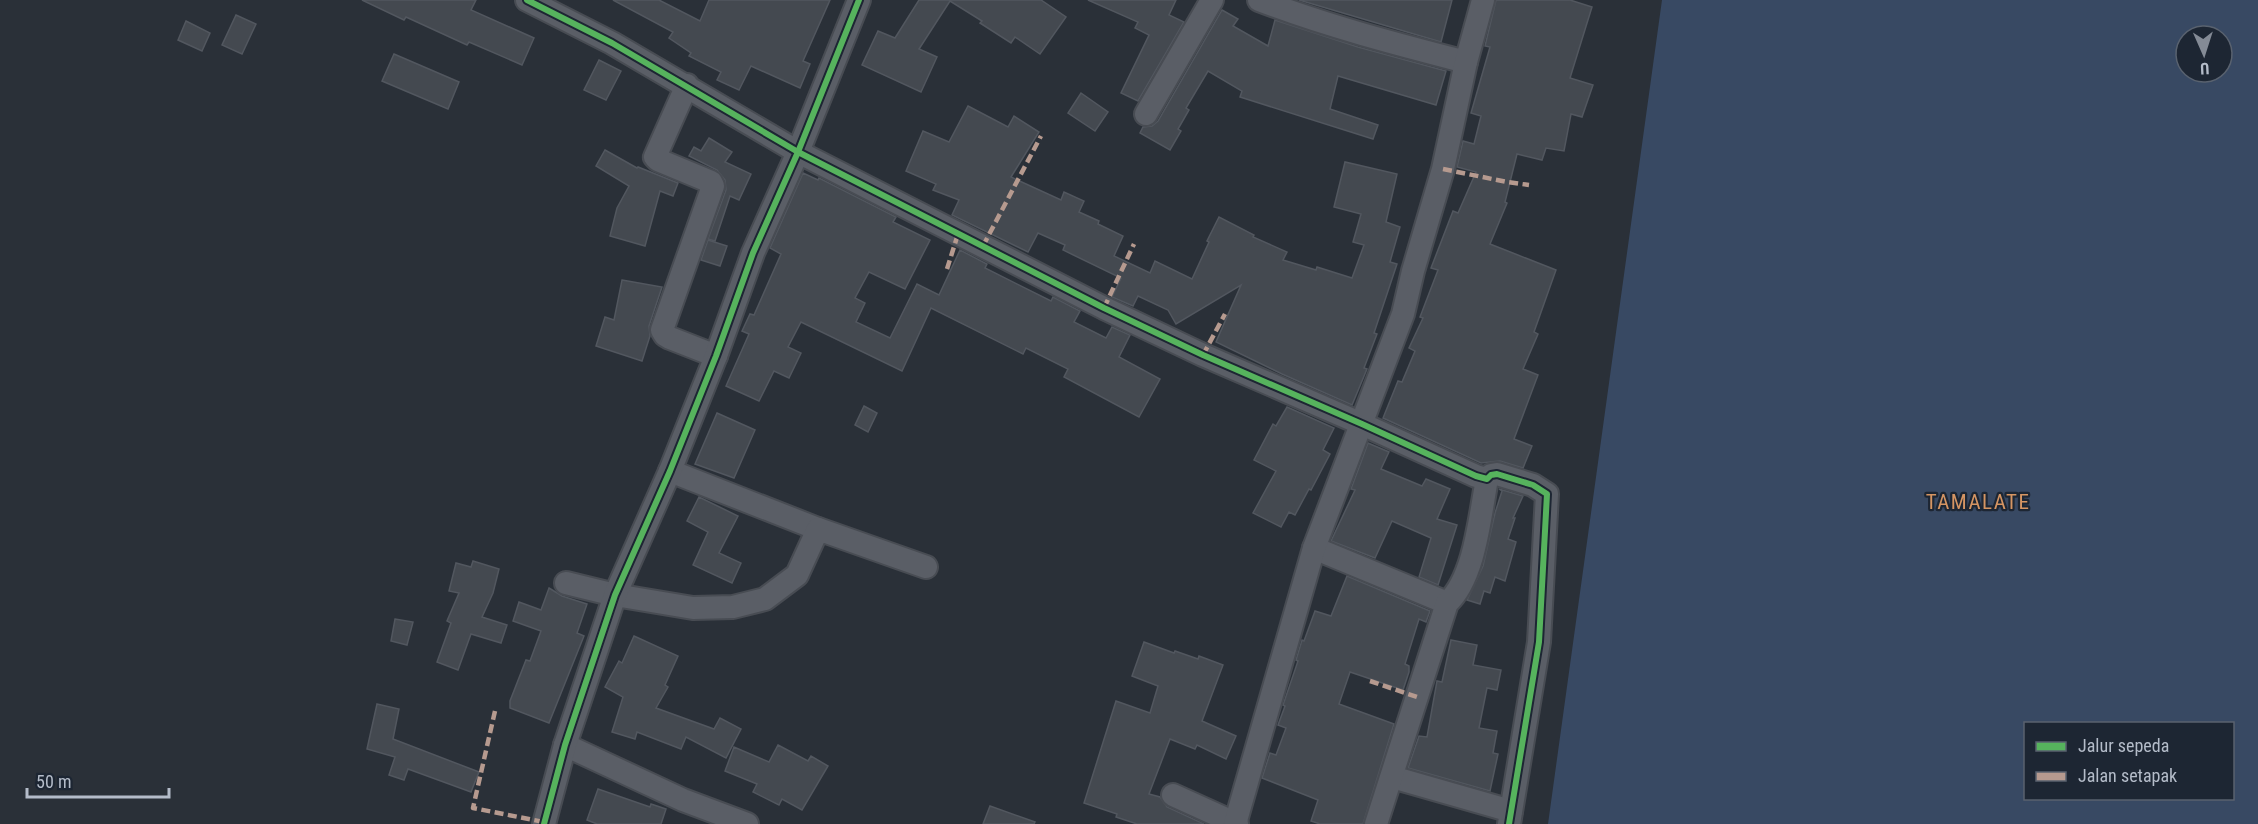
<svg xmlns="http://www.w3.org/2000/svg" width="2258" height="824" viewBox="0 0 2258 824" font-family="'Roboto Condensed',sans-serif">
<rect width="100%" height="100%" fill="#2a3038"/>
<path fill="#384963" fill-rule="evenodd" d="M1662,0h596v824h-710zM2186,36h36v36h-36zM2026,724h206v74h-206z"/>
<g fill="#444950" stroke="#52575f" stroke-width="1.5">
<polygon points="362,0 476,0 471,10 534,38 522,65 469,42 467,45 406,17 404,20"/>
<polygon points="613,0 659,0 700,21 709,0 830,0 803,61 810,64 800,88 751,66 739,90 717,80 721,72 689,56 691,53 669,38 673,32"/>
<polygon points="919,0 1041,0 1066,17 1040,54 1015,37 1011,43 980,23 982,21 950,1 919,49 937,57 921,92 862,65 878,31 895,38"/>
<polygon points="1088,0 1176,0 1169,15 1184,22 1138,101 1121,93 1149,35 1135,28 1138,22"/>
<polygon points="1299,0 1452,0 1441,42"/>
<polygon points="1496,0 1570,0 1592,7 1570,78 1593,85 1582,117 1571,114 1564,151 1546,148 1542,160 1517,154 1505,202 1507,203 1490,244 1556,270 1534,332 1538,334 1523,369 1538,375 1514,439 1532,446 1523,468 1500,461 1481,463 1383,418 1398,381 1402,382 1415,351 1409,348 1423,318 1420,317 1438,270 1431,268 1453,211 1458,213 1476,172 1457,167 1463,141 1474,144 1481,116 1471,113 1490,47 1485,46"/>
<polygon points="1222,10 1238,19 1233,26 1268,46 1275,20 1358,47 1446,71 1436,105 1338,76 1330,109 1378,125 1373,139 1240,97 1242,91 1208,71 1186,108 1189,110 1178,129 1181,131 1170,150 1140,133 1143,127 1152,126 1158,121"/>
<polygon points="236,15 256,24 242,54 222,45"/>
<polygon points="186,21 210,33 202,51 178,40"/>
<polygon points="394,54 459,82 448,109 382,81"/>
<polygon points="599,60 621,71 606,100 584,90"/>
<polygon points="1081,93 1108,112 1095,131 1068,113"/>
<polygon points="968,106 1008,127 1014,116 1039,132 1011,177 1061,200 1064,192 1084,201 1079,212 1099,221 1098,224 1123,236 1114,256 1150,273 1155,261 1192,279 1209,242 1207,241 1219,217 1254,235 1253,237 1287,252 1283,260 1316,270 1317,267 1352,278 1364,245 1353,242 1361,214 1334,207 1345,162 1397,174 1386,222 1400,227 1390,262 1397,264 1374,333 1377,334 1364,368 1367,369 1352,405 1282,374 1216,342 1241,285 1176,324 1168,310 1138,296 1133,306 1112,297 1121,278 1063,250 1065,245 1038,233 1028,252 952,215 959,200 933,190 936,184 906,171 923,131 949,142"/>
<polygon points="709,138 732,152 725,162 751,174 739,200 730,196 715,241 708,239 726,190 725,180 717,170 689,156 694,147 701,151"/>
<polygon points="605,150 637,168 638,167 678,183 673,196 660,191 645,246 610,236 617,208 629,186 596,166"/>
<polygon points="803,173 818,180 819,178 896,217 893,222 930,240 905,289 869,272 855,298 865,303 856,322 890,338 917,284 939,295 960,250 987,264 985,268 1051,301 1053,297 1080,311 1074,322 1106,338 1112,327 1130,335 1119,357 1160,379 1139,417 1064,377 1068,369 1026,348 1023,354 931,308 902,371 801,322 788,347 801,353 789,378 774,371 759,401 726,386 749,334 742,331 750,314 754,315 781,254 770,248"/>
<polygon points="708,240 727,246 720,266 701,260"/>
<polygon points="622,280 662,287 649,326 650,336 642,361 596,346 605,317 614,320"/>
<polygon points="864,406 877,413 868,432 855,425"/>
<polygon points="1287,407 1334,428 1323,450 1330,454 1311,490 1309,489 1295,515 1289,512 1281,527 1253,513 1276,471 1254,460 1273,424 1276,426"/>
<polygon points="717,413 755,430 734,478 695,464"/>
<polygon points="1368,443 1389,452 1381,469 1422,486 1426,479 1450,489 1437,519 1457,525 1438,585 1419,577 1431,538 1392,521 1375,558 1331,541 1355,490 1351,489"/>
<polygon points="1499,489 1523,496 1513,518 1515,518 1508,539 1516,542 1505,581 1495,577 1490,593 1484,591 1480,604 1467,600 1483,566 1495,513 1502,491"/>
<polygon points="699,497 738,516 719,553 741,563 732,583 693,565 708,532 687,521"/>
<polygon points="473,561 499,569 493,593 482,617 507,625 501,643 471,634 458,670 437,662 451,623 447,621 459,593 449,591 456,563 471,567"/>
<polygon points="1347,576 1430,611 1426,622 1419,619 1405,664 1409,666 1409,672 1403,690 1350,672 1339,704 1394,724 1363,824 1320,824 1311,821 1318,800 1262,778 1270,753 1276,755 1286,728 1278,725 1285,706 1283,705 1298,661 1296,660 1302,640 1304,641 1315,611 1331,616"/>
<polygon points="549,588 562,596 587,604 577,633 584,636 549,723 510,708 510,701 526,660 530,661 541,631 513,621 519,602 541,610"/>
<polygon points="395,619 413,622 407,645 391,641"/>
<polygon points="634,636 678,656 665,685 668,687 656,708 714,729 720,718 741,729 726,758 686,737 681,749 637,732 635,739 612,732 623,697 605,687 619,661 622,663"/>
<polygon points="1451,640 1477,645 1473,665 1501,670 1497,690 1487,688 1479,728 1497,731 1493,753 1498,754 1490,791 1408,768 1419,736 1427,737 1437,681 1442,682"/>
<polygon points="1144,642 1174,653 1175,651 1198,659 1199,656 1223,665 1202,721 1236,736 1226,759 1197,745 1195,749 1170,739 1149,794 1160,797 1167,807 1204,824 1137,824 1116,817 1117,814 1084,803 1116,701 1150,713 1158,686 1132,676"/>
<polygon points="377,704 399,709 393,739 479,772 471,792 408,769 404,780 389,775 395,757 367,749"/>
<polygon points="778,745 808,761 811,756 828,766 802,810 782,799 779,805 753,792 757,784 725,771 734,747 769,762"/>
<polygon points="598,789 650,807 651,804 666,809 661,824 597,824 587,820"/>
<polygon points="990,806 1035,822 1034,824 983,824"/>
</g>
<g fill="none" stroke-linecap="round" stroke-linejoin="round">
<g stroke="#484c53" stroke-width="26">
<g id="minor">
<polyline points="527,0 612,43 798,152 1104,308 1203,355 1362,424 1476,476 1487,479 1491,475 1497,474 1533,485 1547,494 1539,642 1509,824"/>
<path d="M1259,0c68,26 137,44 207,62"/>
<polyline points="687,85 655,157 658,160 711,182 713,186 662,330 665,335 670,338 716,356"/>
<polyline points="1146,114 1212,0"/>
<polyline points="670,471 818,529"/>
<polyline points="1314,548 1447,603"/>
<polyline points="566,583 615,595 693,608 733,607 765,599 797,575 818,529 926,567"/>
<polyline points="565,745 683,800 747,824"/>
<polyline points="1392,777 1511,811"/>
<polyline points="1173,795 1237,824"/>
<polyline points="544,824 565,745 615,595 670,471 716,356 753,253 798,152 859,0"/>
<polyline points="1235,824 1314,548 1403,314 1413,271 1443,169 1466,62 1483,0"/>
<path d="M1376,824l71,-221c28,-25 33,-88 40,-124"/>
</g>
</g>
<use href="#minor" stroke="#5a5e66" stroke-width="22"/>
<g stroke="#b69a8f" stroke-width="4.5" stroke-dasharray="9 4.5" stroke-linecap="butt">
<polyline points="1443,169 1507,182 1529,185"/>
<polyline points="983,246 1041,136"/>
<polyline points="947,269 958,234"/>
<polyline points="1104,308 1134,244"/>
<polyline points="1203,355 1225,314"/>
<polyline points="1370,681 1417,697"/>
<polyline points="495,711 473,808 544,822"/>
</g>
<g stroke="#1d2633" stroke-width="10">
<g id="cycleway">
<polyline points="527,0 612,43 798,152 1104,308 1203,355 1362,424 1476,476 1487,479 1491,475 1497,474 1533,485 1547,494 1539,642 1509,824"/>
<polyline points="544,824 565,745 615,595 670,471 716,356 753,253 798,152 859,0"/>
</g>
</g>
<use href="#cycleway" stroke="#56b35d" stroke-width="6"/>
</g>
<g text-anchor="middle" stroke-width="4.5" stroke-linejoin="round" paint-order="stroke">
<g font-size="21" letter-spacing="1.5" fill="#d59563" stroke="#1d2633">
<text x="1978" y="509">TAMALATE</text>
</g>
</g>
<rect x="2024" y="722" width="210" height="78" fill="#1d2633" stroke="#59626f" stroke-width="1.5"/>
<rect x="2036" y="742" width="30" height="9" fill="#56b35d" stroke="#59626f" stroke-width="1.5"/>
<text x="2078" y="752" font-size="18" fill="#b4bcc9">Jalur sepeda</text>
<rect x="2036" y="772" width="30" height="9" fill="#b69a8f" stroke="#59626f" stroke-width="1.5"/>
<text x="2078" y="782" font-size="18" fill="#b4bcc9">Jalan setapak</text>
<g transform="translate(2204 54) rotate(177)"><circle r="28" fill="#1d2633" stroke="#59626f" stroke-width="1.5"/>
<path d="M0-4.5L10 22L0 15L-10 22Z" fill="#848b96"/>
<text y="-9" font-size="16" font-weight="bold" text-anchor="middle" fill="#b4bcc9">U</text>
</g>
<path d="M27 788v9h142v-9" fill="none" stroke="#b4bcc9" stroke-width="3"/>
<text x="36" y="788" font-size="18" fill="#b4bcc9" stroke="#1d2633" stroke-width="4.5" paint-order="stroke">50 m</text>
</svg>
